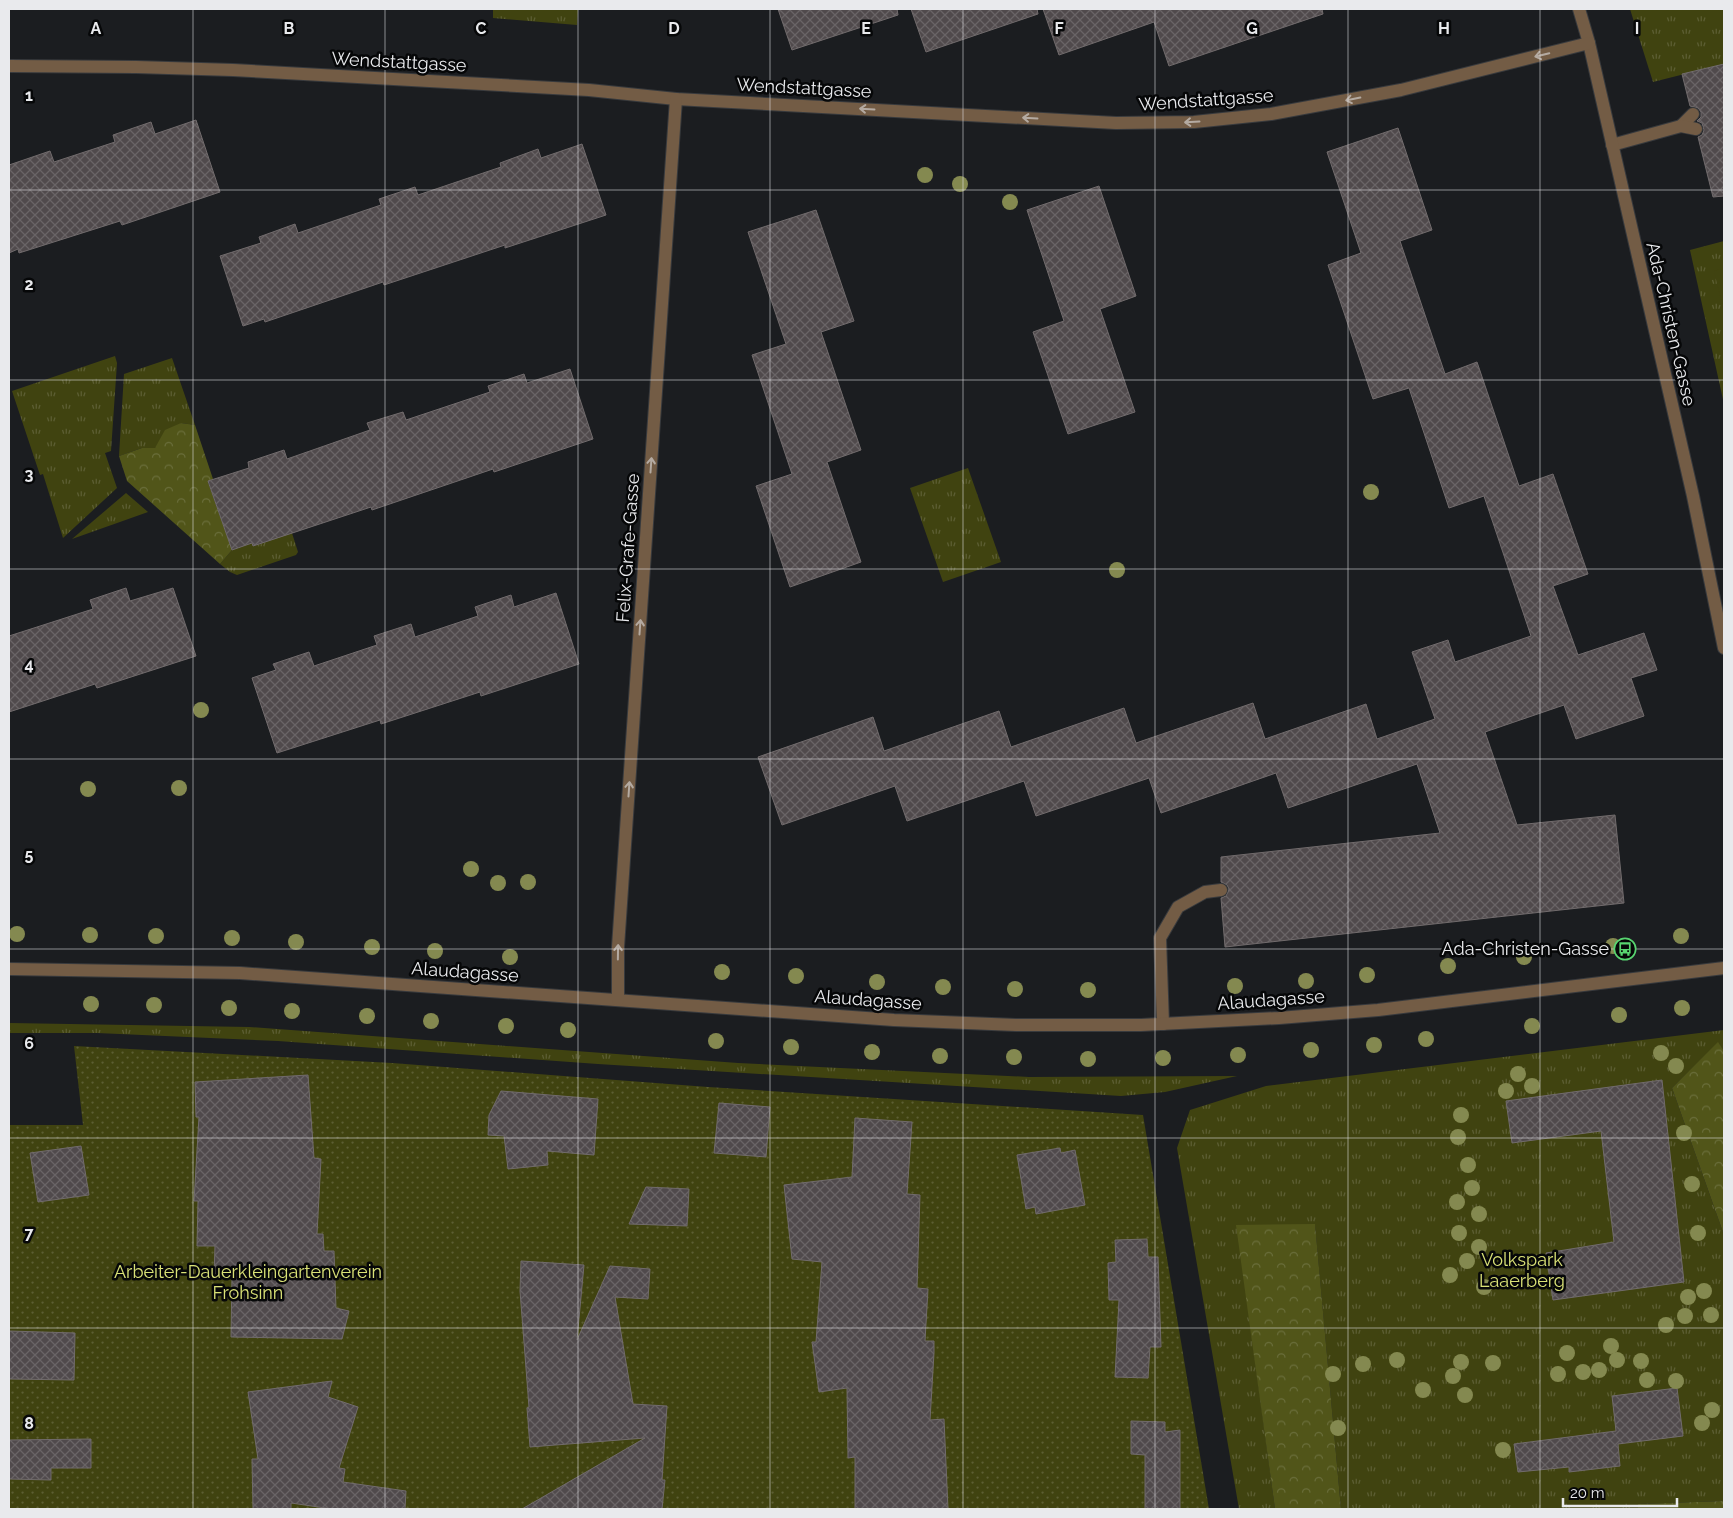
<svg xmlns="http://www.w3.org/2000/svg" width="1733" height="1518" viewBox="0 0 1733 1518" font-family="Raleway,sans-serif">
<defs>
<pattern id="grass-tufts" width="24" height="20" patternUnits="userSpaceOnUse" patternTransform="scale(1.25)"><rect width="24" height="20" fill="#404310"/><path d="M3 7l-1-3M5 7V3M7 7l1-3M15 17l-1-3M17 17v-4M19 17l1-3" fill="none" stroke="#5c5e33"/></pattern>
<pattern id="forest-crowns" width="20" height="18" patternUnits="userSpaceOnUse" patternTransform="scale(1.25)"><rect width="20" height="18" fill="#515519"/><path d="M2 6a3 3 0 1 1 6 0M12 15a3 3 0 1 1 6 0" fill="none" stroke="#6a6e3b"/></pattern>
<pattern id="garden-dots" width="8" height="8" patternUnits="userSpaceOnUse" patternTransform="scale(1.25)"><rect width="8" height="8" fill="#404310"/><path d="M2 2h.1M6 6h.1" fill="none" stroke="#5c5e33" stroke-width="1.8" stroke-linecap="round"/></pattern>
<pattern id="building-cross-hatch" width="8" height="8" patternUnits="userSpaceOnUse" patternTransform="scale(1.25)"><rect width="8" height="8" fill="#504a4c"/><path d="M0 0l8 8M0 8l8-8" fill="none" stroke="#696466"/></pattern>
</defs>
<rect width="100%" height="100%" fill="#1b1d20"/>
<g fill="url(#grass-tufts)">
<polygon points="493,9 578,9 577,25 493,18"/>
<polygon points="1630,9 1724,9 1724,64 1653,82"/>
<polygon points="1724,241 1724,404 1690,250"/>
<polygon points="115,356 117,363 111,451 105,453 117,488 63,538 43,474 40,475 12,391"/>
<polygon points="172,358 195,425 181,423 155,448 142,448 119,456 124,374"/>
<polygon points="968,468 1001,562 943,582 910,488"/>
<polygon points="126,493 148,512 72,539"/>
<polygon points="291,530 298,552 296,555 237,575 230,572 220,564 232,550 252,543 254,546 274,539 273,536"/>
<polygon points="9,1023 249,1027 738,1063 1029,1077 1237,1076 1165,1092 1121,1096 598,1064 278,1041 97,1033 9,1033"/>
<polygon points="1724,1030 1724,1051 1718,1043 1672,1088 1724,1235 1724,1501 1638,1504 1638,1509 1341,1509 1315,1225 1237,1225 1275,1509 1239,1509 1177,1148 1190,1110 1266,1086"/>
</g>
<g fill="url(#forest-crowns)">
<polygon points="181,423 195,425 213,479 208,482 232,550 220,564 127,481 119,456 142,448 155,448 165,430"/>
<polygon points="1718,1042 1724,1051 1724,1235 1672,1088"/>
<polygon points="1315,1224 1341,1509 1275,1509 1236,1225"/>
<polygon points="1724,1501 1724,1509 1638,1509 1638,1504"/>
</g>
<polygon fill="url(#garden-dots)" points="74,1046 392,1063 708,1087 1143,1115 1209,1509 9,1509 9,1125 83,1125"/>
<polygon fill="#404310" points="1724,268 1724,312 1714,271"/>
<g fill="url(#building-cross-hatch)" stroke="#716b6c">
<polygon points="778,9 897,9 898,15 792,50"/>
<polygon points="911,9 1037,9 1038,14 926,52"/>
<polygon points="1043,9 1322,9 1323,14 1169,66 1154,22 1059,55"/>
<polygon points="1724,64 1724,196 1713,197 1698,137 1702,135 1704,130 1702,123 1697,121 1701,117 1701,112 1698,108 1690,106 1682,74"/>
<polygon points="196,120 220,192 122,225 120,221 19,253 18,249 9,253 9,165 50,151 54,162 115,142 113,135 151,122 155,134"/>
<polygon points="1398,128 1432,230 1400,241 1445,374 1477,362 1519,486 1553,474 1588,574 1553,586 1578,655 1644,633 1657,670 1631,678 1644,716 1576,739 1564,705 1485,732 1517,825 1615,815 1624,903 1225,947 1221,898 1226,896 1229,889 1227,885 1221,882 1221,857 1440,833 1417,764 1288,808 1276,773 1161,813 1149,778 1036,816 1024,781 907,821 895,786 782,825 758,757 873,717 884,751 999,711 1011,747 1124,708 1136,743 1253,703 1265,739 1366,704 1377,739 1435,719 1412,652 1448,640 1455,662 1531,636 1484,496 1449,508 1409,388 1373,399 1328,265 1361,253 1327,152"/>
<polygon points="582,144 606,215 505,248 505,245 384,285 383,282 265,322 264,319 243,326 220,256 261,243 259,237 295,224 298,233 381,205 379,199 415,187 418,195 501,167 500,163 538,149 541,158"/>
<polygon points="1099,186 1136,296 1100,309 1135,412 1068,434 1033,332 1064,321 1027,210"/>
<polygon points="816,210 854,321 821,332 861,450 827,462 861,562 790,587 756,486 792,474 752,355 786,344 748,232"/>
<polygon points="570,369 593,439 494,472 493,469 372,510 371,507 253,546 252,543 232,550 208,481 249,468 248,462 284,450 287,459 370,430 367,423 403,412 406,420 490,392 488,386 524,374 527,383"/>
<polygon points="126,588 130,601 173,588 196,656 97,688 95,684 9,712 9,636 93,609 90,600"/>
<polygon points="556,593 579,664 481,696 480,692 381,724 380,720 277,753 252,678 276,670 273,664 309,652 314,666 377,645 374,636 411,624 415,637 478,616 475,607 511,595 514,607"/>
<polygon points="308,1075 314,1158 321,1159 317,1234 323,1234 324,1251 334,1251 336,1308 349,1311 342,1339 231,1337 232,1277 214,1276 215,1246 197,1246 198,1201 194,1201 199,1117 196,1117 195,1082"/>
<polygon points="1662,1080 1684,1282 1553,1300 1546,1253 1614,1242 1601,1131 1512,1143 1506,1101"/>
<polygon points="501,1091 598,1099 594,1155 547,1151 548,1165 508,1169 504,1136 488,1135 489,1115"/>
<polygon points="719,1103 770,1107 766,1157 714,1153"/>
<polygon points="855,1118 912,1122 907,1194 920,1195 917,1288 928,1289 925,1341 934,1341 934,1353 930,1420 944,1419 948,1509 855,1509 855,1457 848,1458 847,1388 819,1392 812,1342 816,1342 822,1262 792,1259 784,1185 852,1177"/>
<polygon points="81,1146 89,1195 38,1202 30,1153"/>
<polygon points="1060,1148 1061,1153 1075,1150 1085,1205 1036,1214 1035,1207 1026,1209 1017,1155"/>
<polygon points="646,1187 689,1189 687,1226 629,1224"/>
<polygon points="1147,1239 1148,1257 1158,1257 1161,1347 1150,1347 1148,1378 1115,1377 1119,1300 1109,1300 1108,1263 1116,1262 1115,1240"/>
<polygon points="521,1261 584,1265 577,1340 610,1266 650,1269 648,1299 615,1297 633,1404 667,1406 662,1480 665,1480 662,1509 522,1509 645,1438 530,1447 527,1408 529,1407 520,1291"/>
<polygon points="9,1331 75,1333 74,1380 9,1379"/>
<polygon points="332,1381 328,1397 358,1407 339,1468 345,1469 343,1482 406,1491 405,1509 332,1509 291,1503 291,1509 253,1509 252,1459 258,1459 248,1392"/>
<polygon points="1677,1388 1683,1436 1618,1444 1620,1466 1569,1472 1569,1467 1518,1472 1514,1444 1616,1431 1612,1396"/>
<polygon points="1131,1421 1165,1422 1165,1432 1180,1430 1180,1509 1145,1509 1145,1455 1131,1454"/>
<polygon points="91,1439 91,1468 51,1468 51,1480 9,1479 9,1440"/>
</g>
<g fill="none" stroke-linecap="round" stroke-linejoin="round">
<g stroke="#383a3d" stroke-width="14">
<g id="lane">
<polyline points="1681,126 1693,114"/>
<polyline points="1612,145 1681,126 1696,129"/>
<polyline points="1163,1024 1160,938 1178,907 1205,892 1221,890"/>
</g>
</g>
<g stroke="#383a3d" stroke-width="14">
<g id="street">
<polyline points="1579,9 1589,43 1693,496 1724,648"/>
<polyline points="9,66 136,67 233,70 589,90 676,99 1116,123 1194,122 1271,114 1401,90 1589,43"/>
<polyline points="9,969 240,973 894,1020 1016,1025 1141,1025 1279,1018 1378,1010 1724,968"/>
<polyline points="618,1000 618,947 676,99"/>
</g>
</g>
<use href="#lane" stroke="#735c45" stroke-width="12"/>
<use href="#street" stroke="#735c45" stroke-width="12"/>
</g>
<g fill="#848950">
<circle cx="925" cy="175" r="8"/>
<circle cx="960" cy="184" r="8"/>
<circle cx="1010" cy="202" r="8"/>
<circle cx="1371" cy="492" r="8"/>
<circle cx="1117" cy="570" r="8"/>
<circle cx="201" cy="710" r="8"/>
<circle cx="179" cy="788" r="8"/>
<circle cx="88" cy="789" r="8"/>
<circle cx="471" cy="869" r="8"/>
<circle cx="528" cy="882" r="8"/>
<circle cx="498" cy="883" r="8"/>
<circle cx="17" cy="934" r="8"/>
<circle cx="90" cy="935" r="8"/>
<circle cx="156" cy="936" r="8"/>
<circle cx="1681" cy="936" r="8"/>
<circle cx="232" cy="938" r="8"/>
<circle cx="296" cy="942" r="8"/>
<circle cx="1613" cy="946" r="8"/>
<circle cx="372" cy="947" r="8"/>
<circle cx="435" cy="951" r="8"/>
<circle cx="510" cy="957" r="8"/>
<circle cx="1524" cy="957" r="8"/>
<circle cx="1448" cy="966" r="8"/>
<circle cx="722" cy="972" r="8"/>
<circle cx="1367" cy="975" r="8"/>
<circle cx="796" cy="976" r="8"/>
<circle cx="1306" cy="981" r="8"/>
<circle cx="877" cy="982" r="8"/>
<circle cx="1235" cy="986" r="8"/>
<circle cx="943" cy="987" r="8"/>
<circle cx="1015" cy="989" r="8"/>
<circle cx="1088" cy="990" r="8"/>
<circle cx="91" cy="1004" r="8"/>
<circle cx="154" cy="1005" r="8"/>
<circle cx="229" cy="1008" r="8"/>
<circle cx="1682" cy="1008" r="8"/>
<circle cx="292" cy="1011" r="8"/>
<circle cx="1619" cy="1015" r="8"/>
<circle cx="367" cy="1016" r="8"/>
<circle cx="431" cy="1021" r="8"/>
<circle cx="506" cy="1026" r="8"/>
<circle cx="1532" cy="1026" r="8"/>
<circle cx="568" cy="1030" r="8"/>
<circle cx="1426" cy="1039" r="8"/>
<circle cx="716" cy="1041" r="8"/>
<circle cx="1374" cy="1045" r="8"/>
<circle cx="791" cy="1047" r="8"/>
<circle cx="1311" cy="1050" r="8"/>
<circle cx="872" cy="1052" r="8"/>
<circle cx="1661" cy="1053" r="8"/>
<circle cx="1238" cy="1055" r="8"/>
<circle cx="940" cy="1056" r="8"/>
<circle cx="1014" cy="1057" r="8"/>
<circle cx="1163" cy="1058" r="8"/>
<circle cx="1088" cy="1059" r="8"/>
<circle cx="1676" cy="1066" r="8"/>
<circle cx="1518" cy="1074" r="8"/>
<circle cx="1532" cy="1086" r="8"/>
<circle cx="1506" cy="1091" r="8"/>
<circle cx="1461" cy="1115" r="8"/>
<circle cx="1684" cy="1133" r="8"/>
<circle cx="1458" cy="1137" r="8"/>
<circle cx="1468" cy="1165" r="8"/>
<circle cx="1692" cy="1184" r="8"/>
<circle cx="1472" cy="1188" r="8"/>
<circle cx="1457" cy="1202" r="8"/>
<circle cx="1479" cy="1214" r="8"/>
<circle cx="1459" cy="1233" r="8"/>
<circle cx="1698" cy="1233" r="8"/>
<circle cx="1479" cy="1247" r="8"/>
<circle cx="1467" cy="1261" r="8"/>
<circle cx="1450" cy="1275" r="8"/>
<circle cx="1484" cy="1287" r="8"/>
<circle cx="1704" cy="1291" r="8"/>
<circle cx="1688" cy="1297" r="8"/>
<circle cx="1711" cy="1315" r="8"/>
<circle cx="1685" cy="1316" r="8"/>
<circle cx="1666" cy="1325" r="8"/>
<circle cx="1611" cy="1346" r="8"/>
<circle cx="1567" cy="1353" r="8"/>
<circle cx="1397" cy="1360" r="8"/>
<circle cx="1617" cy="1360" r="8"/>
<circle cx="1641" cy="1361" r="8"/>
<circle cx="1461" cy="1362" r="8"/>
<circle cx="1493" cy="1363" r="8"/>
<circle cx="1363" cy="1364" r="8"/>
<circle cx="1599" cy="1370" r="8"/>
<circle cx="1583" cy="1372" r="8"/>
<circle cx="1333" cy="1374" r="8"/>
<circle cx="1558" cy="1374" r="8"/>
<circle cx="1453" cy="1376" r="8"/>
<circle cx="1647" cy="1380" r="8"/>
<circle cx="1676" cy="1381" r="8"/>
<circle cx="1423" cy="1390" r="8"/>
<circle cx="1465" cy="1395" r="8"/>
<circle cx="1712" cy="1410" r="8"/>
<circle cx="1702" cy="1423" r="8"/>
<circle cx="1338" cy="1428" r="8"/>
<circle cx="1503" cy="1450" r="8"/>
</g>
<defs><path id="oneway-shaft" d="M-6 0H5M1.5-3L5.5 0L1.5 3" fill="none" stroke-width="1.6" stroke-linecap="round" stroke-linejoin="round" transform="scale(1.25)"/></defs>
<g stroke="#b4aaa1">
<use href="#oneway-shaft" transform="translate(1542 55) rotate(166)"/>
<use href="#oneway-shaft" transform="translate(1353 99) rotate(169)"/>
<use href="#oneway-shaft" transform="translate(867 109) rotate(-177)"/>
<use href="#oneway-shaft" transform="translate(1030 118) rotate(-177)"/>
<use href="#oneway-shaft" transform="translate(1192 122) rotate(177)"/>
<use href="#oneway-shaft" transform="translate(651 465) rotate(-86)"/>
<use href="#oneway-shaft" transform="translate(640 627) rotate(-86)"/>
<use href="#oneway-shaft" transform="translate(629 789) rotate(-86)"/>
<use href="#oneway-shaft" transform="translate(618 952) rotate(-89)"/>
</g>
<path fill="none" stroke="#e9eaed" stroke-width="1" stroke-opacity="0.55" d="M193,9v1500M385,9v1500M578,9v1500M770,9v1500M963,9v1500M1155,9v1500M1348,9v1500M1540,9v1500M9,190h1715M9,380h1715M9,569h1715M9,759h1715M9,949h1715M9,1138h1715M9,1328h1715"/>
<defs>
<g id="bus-ring" transform="scale(1.125)"><circle r="9.5" fill="#060708" stroke="#58d570" stroke-width="1.5"/><path d="M-5-6H5V4H4V6H2V4H-2V6H-4V4H-5ZM-3.5-4V0h7V-4ZM-3.5 1.2v1.5H-2V1.2ZM2 1.2v1.5H3.5V1.2Z" fill="#58d570"/></g>
</defs>
<g fill-rule="evenodd">
<use href="#bus-ring" x="1625" y="949"/>
</g>
<g text-anchor="middle" stroke-width="5" stroke-linejoin="round" paint-order="stroke">
<g font-size="18" fill="#e9eaed" stroke="#060708">
<text transform="translate(399 62) rotate(3)" y="6">Wendstattgasse</text>
<text transform="translate(804 88) rotate(3)" y="6">Wendstattgasse</text>
<text transform="translate(1206 100) rotate(-4)" y="6">Wendstattgasse</text>
<text transform="translate(1671 324) rotate(77)" y="6">Ada-Christen-Gasse</text>
<text transform="translate(628 548) rotate(-86)" y="6">Felix-Grafe-Gasse</text>
<text transform="translate(465 972) rotate(4)" y="6">Alaudagasse</text>
<text transform="translate(868 1000) rotate(4)" y="6">Alaudagasse</text>
<text transform="translate(1271 1000) rotate(-4)" y="6">Alaudagasse</text>
</g>
<g font-size="18" fill="#e9eaed" stroke="#060708" text-anchor="end">
<text x="1609" y="955">Ada-Christen-Gasse</text>
</g>
<g font-size="18" fill="#dae277" stroke="#060708">
<text x="1522" y="1266">Volkspark<tspan x="1522" dy="21">Laaerberg</tspan></text>
<text x="248" y="1278">Arbeiter-Dauerkleingartenverein<tspan x="248" dy="21">Frohsinn</tspan></text>
</g>
</g>
<g font-size="16" text-anchor="middle" font-weight="bold" fill="#e9eaed" stroke="#060708" stroke-width="5" stroke-linejoin="round" paint-order="stroke">
<text x="96" y="34">A</text>
<text x="289" y="34">B</text>
<text x="481" y="34">C</text>
<text x="674" y="34">D</text>
<text x="866" y="34">E</text>
<text x="1059" y="34">F</text>
<text x="1252" y="34">G</text>
<text x="1444" y="34">H</text>
<text x="1637" y="34">I</text>
<text x="29" y="101">1</text>
<text x="29" y="290">2</text>
<text x="29" y="480">3</text>
<text x="29" y="670">4</text>
<text x="29" y="860">5</text>
<text x="29" y="1049">6</text>
<text x="29" y="1239">7</text>
<text x="29" y="1429">8</text>
</g>
<rect width="1733" height="1518" fill="none" stroke="#e9eaed" stroke-width="20"/>
<path d="M1563 1498v8h114v-8" fill="none" stroke="#e9eaed" stroke-width="2.5"/>
<text x="1570" y="1498" font-size="15" fill="#e9eaed" stroke="#060708" stroke-width="4" paint-order="stroke">20 m</text>
</svg>
